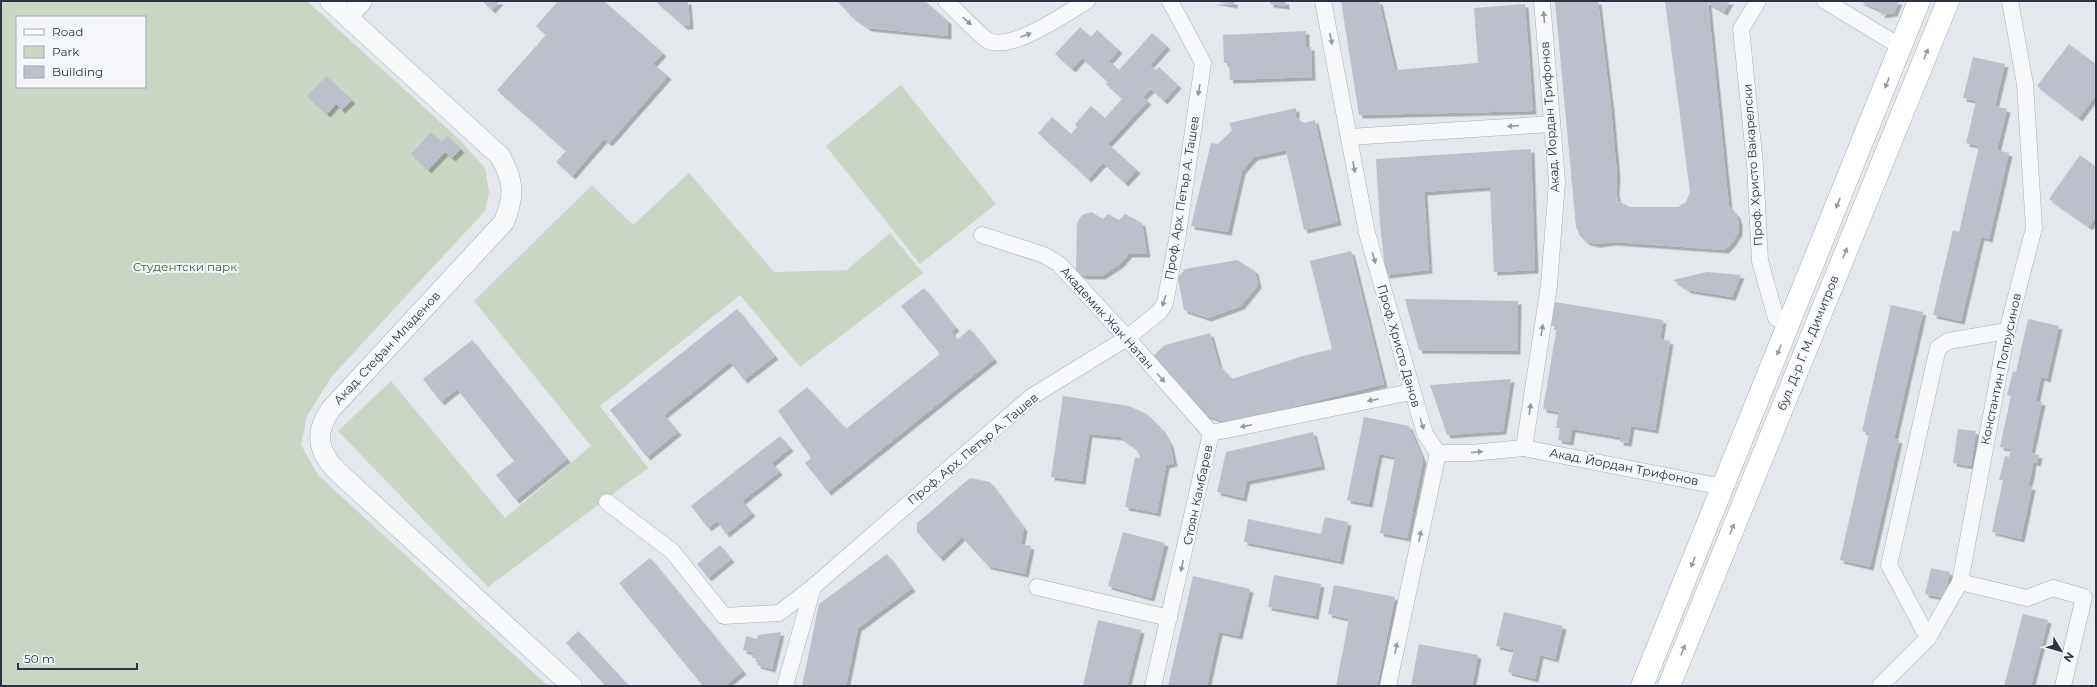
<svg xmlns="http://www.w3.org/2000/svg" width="2097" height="687" viewBox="0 0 2097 687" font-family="Montserrat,sans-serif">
<defs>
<filter id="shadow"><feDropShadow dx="3.5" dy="3.5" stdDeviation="0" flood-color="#0004"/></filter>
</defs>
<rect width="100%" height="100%" fill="#e4e7ec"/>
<g fill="#c9d6c5" fill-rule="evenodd">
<path d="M1,1h306l154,140 24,27 4,24 -4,19 -153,165 -25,40 -6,29 17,30 230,211h-547zM17,17h128v70h-128z"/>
<polygon points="901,85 996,204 920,264 826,146"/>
<polygon points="689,173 774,272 847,270 890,233 923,273 800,367 740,295 600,406 648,468 488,587 338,431 391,381 505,518 591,446 474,301 592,185 633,225"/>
</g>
<g fill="#bbc0ca" filter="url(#shadow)">
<polygon points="482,1 500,1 492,10"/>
<polygon points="558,1 604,1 663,53 653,64 668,76 609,143 604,139 572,176 556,162 566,151 497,90 546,35 536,26"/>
<polygon points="655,1 688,1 690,26 684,26"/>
<polygon points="837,1 925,1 948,21 948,36 868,28 851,16"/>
<polygon points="1212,1 1234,1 1234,5"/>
<polygon points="1270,1 1286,1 1286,6 1270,4"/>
<polygon points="1341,1 1379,1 1395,70 1478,63 1474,8 1525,4 1533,111 1359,115"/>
<polygon points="1555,1 1598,1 1611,108 1617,175 1616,192 1618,201 1630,207 1678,207 1686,202 1690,192 1665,1 1730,1 1724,12 1708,3 1729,206 1737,215 1739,222 1739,232 1732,243 1725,250 1613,242 1597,244 1587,242 1580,236 1576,227"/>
<polygon points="1859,1 1899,1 1894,13 1881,15 1882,11"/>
<polygon points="1080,27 1091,37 1097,30 1119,50 1109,61 1119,70 1152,33 1167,46 1150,65 1156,70 1159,67 1178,85 1164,101 1151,89 1143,97 1148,101 1108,144 1137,170 1125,183 1103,163 1088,179 1038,133 1052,117 1071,134 1077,127 1075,124 1091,106 1105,118 1122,99 1106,84 1108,82 1082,58 1072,69 1055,54"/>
<polygon points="1306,31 1306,47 1311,47 1312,77 1230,80 1229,63 1224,63 1223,35"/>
<polygon points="2069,44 2096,64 2096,95 2079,118 2037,86"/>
<polygon points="1973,57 2005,64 1995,106 2007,109 1997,150 2009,153 1989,239 1981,237 1961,321 1933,315 1953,230 1959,232 1979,146 1966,143 1976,101 1963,98"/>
<polygon points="326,76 352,100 342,110 336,104 327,114 307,96"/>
<polygon points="1296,108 1296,117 1304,123 1315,120 1338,222 1304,230 1286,150 1254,157 1242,171 1228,232 1191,226 1211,143 1218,144 1232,130 1229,123"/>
<polygon points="431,132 441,142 447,136 461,149 452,158 445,152 428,170 411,154"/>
<polygon points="1531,149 1535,270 1494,272 1490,187 1424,192 1429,270 1386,275 1380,225 1376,159"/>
<polygon points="2080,155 2096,167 2096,217 2089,227 2049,199"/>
<polygon points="1091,212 1103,219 1108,214 1119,220 1125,214 1142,223 1147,254 1129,254 1120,264 1102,276 1084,276 1076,272 1077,223 1082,215"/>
<polygon points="1351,251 1384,384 1229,423 1203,414 1153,356 1165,345 1210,333 1219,365 1232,379 1303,356 1332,349 1310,261"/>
<polygon points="1237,260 1255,271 1258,285 1241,306 1208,318 1184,310 1178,278 1185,269"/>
<polygon points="1707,272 1741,275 1732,297 1688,290 1673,280"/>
<polygon points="924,288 956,328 951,332 957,340 970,329 994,359 828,492 805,463 811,458 778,411 807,387 846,429 940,354 901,306"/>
<polygon points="1405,299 1518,301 1517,351 1419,350"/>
<polygon points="1555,302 1663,320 1660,339 1670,341 1655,430 1631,426 1628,443 1620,442 1620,437 1572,429 1570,442 1558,440 1560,428 1556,428 1559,412 1543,409 1557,326 1551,326"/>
<polygon points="1891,305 1923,312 1894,439 1899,440 1870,567 1840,560 1869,433 1862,431"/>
<polygon points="737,309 775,356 744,380 730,362 698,388 664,415 678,432 647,457 610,410"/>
<polygon points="2028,319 2059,326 2047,379 2041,377 2036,401 2042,402 2031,453 2039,455 2037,463 2033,462 2031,475 2028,486 2032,487 2021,539 1992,532 2003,480 1999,480 2005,456 2009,457 2011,449 2000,447 2011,396 2007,395 2013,371 2016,372"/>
<polygon points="472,340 567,459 516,500 496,475 514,461 457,389 441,402 423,379"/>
<polygon points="1511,379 1503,431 1447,435 1430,385"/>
<polygon points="1063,396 1129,406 1147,414 1161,428 1170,444 1174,463 1166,465 1157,513 1125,507 1135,457 1140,458 1140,456 1135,448 1120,437 1089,434 1082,481 1051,477"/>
<polygon points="1364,417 1409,426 1423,460 1407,538 1380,533 1395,457 1379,454 1369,504 1347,500"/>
<polygon points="1958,429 1976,431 1971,466 1953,463"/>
<polygon points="1313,432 1322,466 1247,481 1243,498 1217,492 1226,452"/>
<polygon points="780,436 790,448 772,463 779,472 742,501 752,513 726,534 717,521 708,528 691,506"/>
<polygon points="970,478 990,482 1024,528 1021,544 1031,546 1025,574 988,566 962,537 940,558 917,532 917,523"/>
<polygon points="1325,517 1348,522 1340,561 1244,542 1248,519 1321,534"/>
<polygon points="1123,532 1165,543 1151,598 1108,586"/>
<polygon points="720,545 731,559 708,578 697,564"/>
<polygon points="887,554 912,588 858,628 846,686 802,686 819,604"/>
<polygon points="650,558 743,671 725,686 703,686 619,583"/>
<polygon points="1931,568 1950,572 1944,598 1925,594"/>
<polygon points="1274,575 1321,584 1315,616 1268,607"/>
<polygon points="1193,576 1250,589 1239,636 1219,632 1207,686 1168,686"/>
<polygon points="1334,585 1395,597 1377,686 1336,686 1349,619 1328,614"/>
<polygon points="1504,612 1563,626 1555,659 1540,655 1535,679 1508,672 1514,650 1496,646"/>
<polygon points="2023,614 2048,620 2031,686 2004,686"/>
<polygon points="1098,620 1141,630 1127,686 1083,686"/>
<polygon points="578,631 629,686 606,686 566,643"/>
<polygon points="781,632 772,669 757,665 758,659 752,658 754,653 743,650 746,636 757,639 758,635"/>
<polygon points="1419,644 1478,655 1472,686 1411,686"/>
</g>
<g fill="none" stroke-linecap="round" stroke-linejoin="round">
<g stroke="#a9aeb7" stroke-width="17">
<g id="minor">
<path d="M946,1c9,8 35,36 43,40 24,10 77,-28 98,-40"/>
<polyline points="1323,1 1367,233 1425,434 1438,453 1388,686"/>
<polyline points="1758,1 1741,29 1755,165 1760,261 1776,318 1790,323"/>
<polyline points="1825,1 1901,47"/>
<polyline points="1349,137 1552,124"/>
<polyline points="982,235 1044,255 1059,264 1127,338 1211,433"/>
<polyline points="1524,448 1549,285 1557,182 1542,1"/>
<polyline points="1438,453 1471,453 1524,448 1723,487"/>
<polyline points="607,502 672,551 724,616 779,613 813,587 1031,397 1127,338 1159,312 1165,303 1177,240 1203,63 1170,1"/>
<polyline points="1960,582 2027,598 2053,588 2084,597 2063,686"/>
<polyline points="1037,587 1169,618"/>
<polyline points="1928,638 1889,565 1938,348 1948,341 2007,331"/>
<polyline points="785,686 813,587"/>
<polyline points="1153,686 1211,433 1411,392"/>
<polyline points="1880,686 1928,638 1960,582 2007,331 2034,228 2025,84 2010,1"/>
</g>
</g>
<g stroke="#a9aeb7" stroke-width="21">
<g id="tertiary">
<path d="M330,1l170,155c14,25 15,39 4,66l-173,187c-17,24 -14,43 7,63l234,214"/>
<polyline points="348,17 362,1"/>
</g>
</g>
<g stroke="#a3abb8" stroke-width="23">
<g id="primary">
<polyline points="1642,686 1919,1"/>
<polyline points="1669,686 1948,1"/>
</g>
</g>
<use href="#minor" stroke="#f7f8fa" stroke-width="16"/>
<use href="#tertiary" stroke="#f7f8fa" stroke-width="20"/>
<use href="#primary" stroke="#fff" stroke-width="22"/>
</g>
<defs><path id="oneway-solid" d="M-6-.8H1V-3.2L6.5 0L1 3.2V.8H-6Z"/></defs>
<g fill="#9196a0">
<use href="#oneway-solid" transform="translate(1544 17) rotate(-95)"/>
<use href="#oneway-solid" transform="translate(967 21) rotate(42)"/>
<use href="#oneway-solid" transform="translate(1026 35) rotate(-20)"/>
<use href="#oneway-solid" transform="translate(1331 39) rotate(79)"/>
<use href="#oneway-solid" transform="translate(1199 90) rotate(99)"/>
<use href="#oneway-solid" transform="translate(1513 126) rotate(176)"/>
<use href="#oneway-solid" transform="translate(1354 167) rotate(79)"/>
<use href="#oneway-solid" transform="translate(1374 258) rotate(74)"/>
<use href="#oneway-solid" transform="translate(1164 301) rotate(108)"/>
<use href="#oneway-solid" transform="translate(1542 330) rotate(-81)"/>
<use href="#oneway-solid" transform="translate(1161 378) rotate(48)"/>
<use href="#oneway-solid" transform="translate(1373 400) rotate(168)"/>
<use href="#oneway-solid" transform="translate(1530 409) rotate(-81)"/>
<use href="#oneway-solid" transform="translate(1422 424) rotate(72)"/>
<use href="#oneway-solid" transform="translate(1246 426) rotate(168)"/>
<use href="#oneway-solid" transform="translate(1477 452) rotate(-5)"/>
<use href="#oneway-solid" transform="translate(1420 536) rotate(-78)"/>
<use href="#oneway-solid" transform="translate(1182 566) rotate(103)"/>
<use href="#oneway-solid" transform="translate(1396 648) rotate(-78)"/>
</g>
<g fill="#959aa2">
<use href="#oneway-solid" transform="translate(1926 54) rotate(-68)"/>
<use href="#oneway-solid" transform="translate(1887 83) rotate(112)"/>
<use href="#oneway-solid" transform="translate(1838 203) rotate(112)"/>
<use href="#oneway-solid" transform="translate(1845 253) rotate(-68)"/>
<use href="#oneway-solid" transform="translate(1779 350) rotate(112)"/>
<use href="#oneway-solid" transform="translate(1732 529) rotate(-68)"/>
<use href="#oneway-solid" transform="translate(1693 562) rotate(112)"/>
<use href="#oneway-solid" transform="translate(1683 650) rotate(-68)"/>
</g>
<g text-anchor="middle" stroke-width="4" stroke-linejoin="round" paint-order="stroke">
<g font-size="12" fill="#2b3445" stroke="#f4f6f9">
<text transform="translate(1550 117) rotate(-94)" y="4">Акад. Йордан Трифонов</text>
<text transform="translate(1753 165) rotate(-94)" y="4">Проф. Христо Вакарелски</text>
<text transform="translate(1182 198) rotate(-81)" y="4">Проф. Арх. Петър А. Ташев</text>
<text transform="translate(1107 318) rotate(48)" y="4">Академик Жак Натан</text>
<text transform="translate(1808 343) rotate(-68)" y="4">бул. Д-р Г. М. Димитров</text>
<text transform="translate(1399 346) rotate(74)" y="4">Проф. Христо Данов</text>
<text transform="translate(387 348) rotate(-47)" y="4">Акад. Стефан Младенов</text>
<text transform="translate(2001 369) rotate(-78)" y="4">Константин Попрусинов</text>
<text transform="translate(973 449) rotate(-40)" y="4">Проф. Арх. Петър А. Ташев</text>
<text transform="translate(1624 467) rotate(11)" y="4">Акад. Йордан Трифонов</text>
<text transform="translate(1198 495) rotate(-78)" y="4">Стоян Камбарев</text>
</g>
<g font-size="12" fill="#3f6138" stroke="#f4f6f9">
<text x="185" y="271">Студентски парк</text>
</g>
</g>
<rect width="2097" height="687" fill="none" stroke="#2b3445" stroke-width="4"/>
<rect x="16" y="16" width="130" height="72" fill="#f4f6f9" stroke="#a4a8b1"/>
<rect x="24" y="29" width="20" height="6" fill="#ffffff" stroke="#a4a8b1"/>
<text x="52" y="36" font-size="12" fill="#2b3445">Road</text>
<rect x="24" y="46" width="20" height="12" fill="#c9d6c5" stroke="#a4a8b1"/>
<text x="52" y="56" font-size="12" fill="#2b3445">Park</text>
<rect x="24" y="66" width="20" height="12" fill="#bbc0ca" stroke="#a4a8b1"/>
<text x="52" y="76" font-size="12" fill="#2b3445">Building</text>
<g transform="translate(2061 651) rotate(128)" stroke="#f4f6f9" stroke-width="3" paint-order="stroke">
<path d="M0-3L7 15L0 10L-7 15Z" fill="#2b3445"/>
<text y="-6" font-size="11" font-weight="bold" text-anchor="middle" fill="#2b3445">N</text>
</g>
<path d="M18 663v6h119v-6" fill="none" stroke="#2b3445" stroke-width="2"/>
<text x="24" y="663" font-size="12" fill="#2b3445" stroke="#f4f6f9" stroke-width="3" paint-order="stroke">50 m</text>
</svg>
